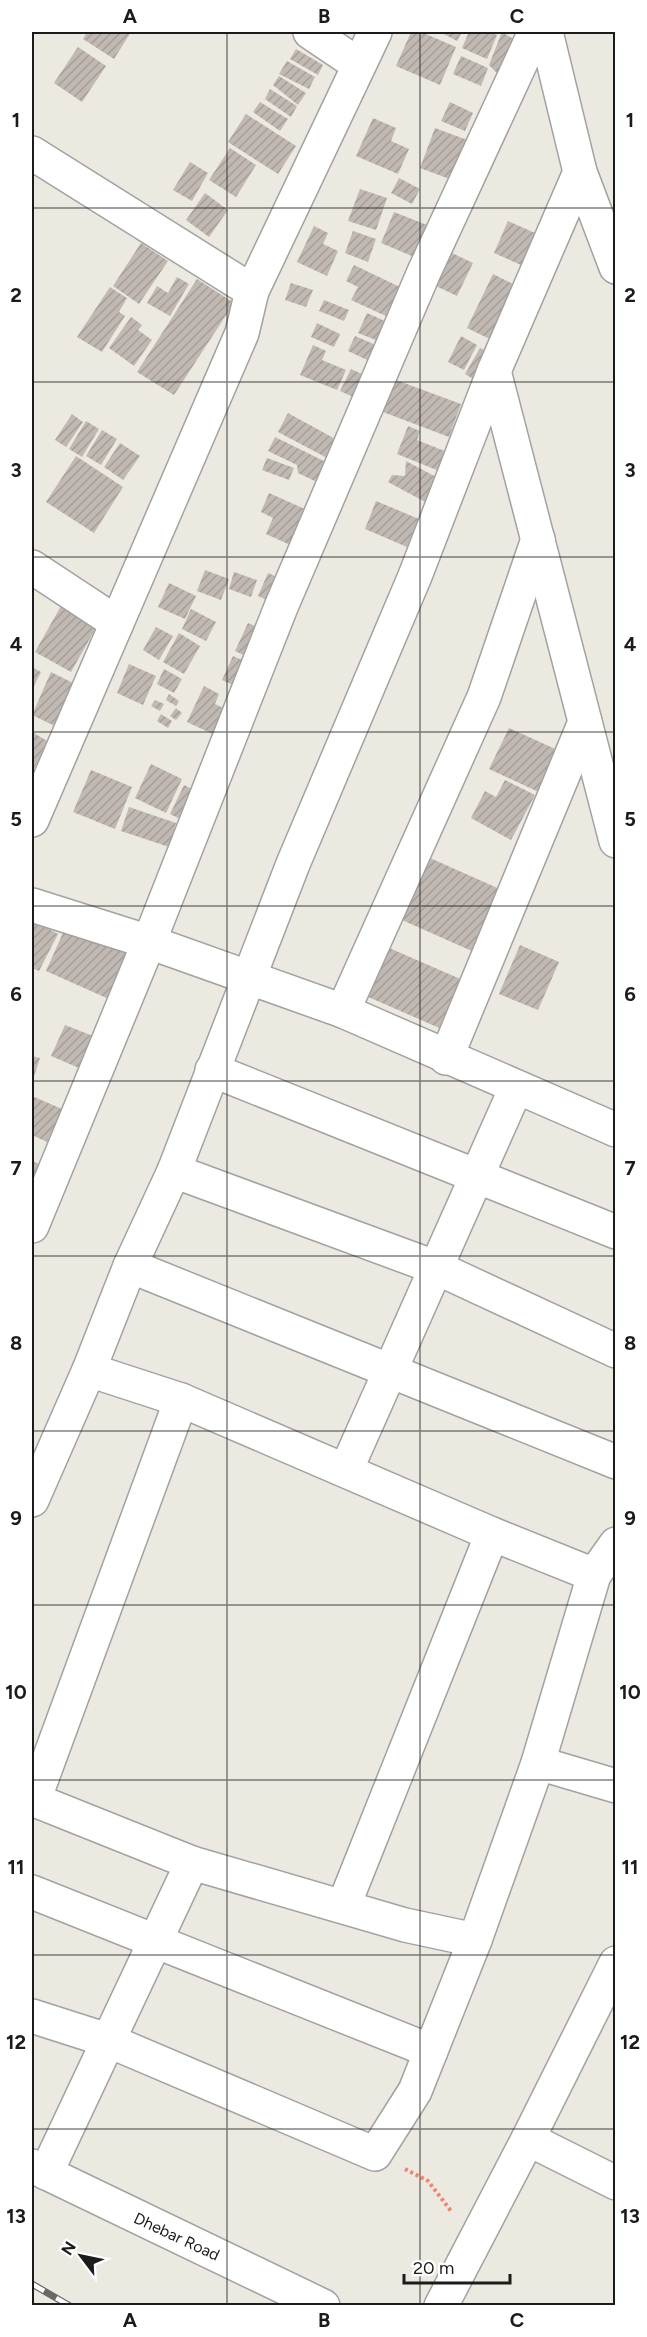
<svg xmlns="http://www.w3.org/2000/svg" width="647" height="2337" viewBox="0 0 647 2337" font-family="Figtree,sans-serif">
<defs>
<pattern id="building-hatch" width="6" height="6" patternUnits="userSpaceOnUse" patternTransform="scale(1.5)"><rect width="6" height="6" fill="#c1b8b1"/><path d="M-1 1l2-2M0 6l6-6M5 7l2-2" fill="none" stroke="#a59e98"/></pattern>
</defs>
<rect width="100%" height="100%" fill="#ece9e1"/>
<g fill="url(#building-hatch)">
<polygon points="87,32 131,32 114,59 83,39"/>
<polygon points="411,32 421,32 456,47 440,85 396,66"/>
<polygon points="440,32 462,32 457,41"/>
<polygon points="469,32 488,32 497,35 487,59 462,48"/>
<polygon points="502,32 520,43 504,80 489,65"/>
<polygon points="78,47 106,66 82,102 54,83"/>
<polygon points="296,49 323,65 318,75 290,59"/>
<polygon points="461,56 488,68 481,86 453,74"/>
<polygon points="287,61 315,77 309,89 279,74"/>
<polygon points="279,76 306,93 298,105 273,85"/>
<polygon points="270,89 297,106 291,117 265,99"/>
<polygon points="260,102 288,119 280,131 253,112"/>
<polygon points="450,102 473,113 465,131 441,121"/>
<polygon points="246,114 296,146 278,174 228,142"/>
<polygon points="373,118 396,128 391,141 409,149 398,174 356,156"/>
<polygon points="435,128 470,141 455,181 420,168"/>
<polygon points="230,148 256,165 236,197 209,180"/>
<polygon points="190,162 208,173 192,201 173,190"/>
<polygon points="399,178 420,189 412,204 391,193"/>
<polygon points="360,189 387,198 376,230 348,221"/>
<polygon points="205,193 228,210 209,237 186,220"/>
<polygon points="394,212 432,227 419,259 381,243"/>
<polygon points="508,221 544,237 530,269 494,253"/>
<polygon points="314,226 328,233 323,244 338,251 327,276 297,262"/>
<polygon points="353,231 376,239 368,262 345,253"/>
<polygon points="141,243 168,261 139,304 113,286"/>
<polygon points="452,253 473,263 457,296 436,286"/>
<polygon points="354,265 402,288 388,317 351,300 358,287 346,281"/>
<polygon points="493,274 527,291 500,344 467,328"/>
<polygon points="177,277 189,284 170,316 147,303 157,286 168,293"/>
<polygon points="197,279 234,303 174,395 137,372"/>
<polygon points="291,283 313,290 306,307 285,300"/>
<polygon points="110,287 127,298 119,312 125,316 102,352 77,337"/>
<polygon points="324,300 349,310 344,321 319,311"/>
<polygon points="367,313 394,325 386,344 358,333"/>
<polygon points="131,317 142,325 138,330 152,340 134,366 109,348"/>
<polygon points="317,323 340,334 334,347 311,337"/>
<polygon points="355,336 385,349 378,365 348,351"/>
<polygon points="461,336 477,345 464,370 448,362"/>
<polygon points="313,345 326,351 322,360 346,370 337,390 300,375"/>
<polygon points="480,348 494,355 478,382 465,374"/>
<polygon points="351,369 371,378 362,401 340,391"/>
<polygon points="396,380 461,404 449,437 383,412"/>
<polygon points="288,413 339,441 329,459 278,432"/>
<polygon points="72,414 83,422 66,447 55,440"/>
<polygon points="86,421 99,429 82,457 69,449"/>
<polygon points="408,426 420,431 417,440 447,452 439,471 397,454"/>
<polygon points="102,430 117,439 101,465 86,456"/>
<polygon points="275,437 330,464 321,484 298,473 297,465 268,451"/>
<polygon points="120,443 140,456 123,480 104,467"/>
<polygon points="76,456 123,487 94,533 46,502"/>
<polygon points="267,458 294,468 289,480 262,470"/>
<polygon points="406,461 440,479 427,503 388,482 392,475 405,476"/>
<polygon points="269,493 316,514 299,549 266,534 273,518 261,512"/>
<polygon points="376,501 419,519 407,547 365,529"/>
<polygon points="205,570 229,579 221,600 197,591"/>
<polygon points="234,572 257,580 251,597 229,589"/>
<polygon points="268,573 288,582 278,605 258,596"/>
<polygon points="169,583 196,596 185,619 158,607"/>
<polygon points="61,606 97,626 71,672 35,652"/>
<polygon points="191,609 216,622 206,641 182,629"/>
<polygon points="248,623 264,630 252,659 235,651"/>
<polygon points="156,627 173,636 159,660 143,650"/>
<polygon points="179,633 200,646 184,674 163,662"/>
<polygon points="233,656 249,663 237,687 222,680"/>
<polygon points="129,664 156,676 143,705 117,693"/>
<polygon points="32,667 41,672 32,690"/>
<polygon points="164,669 182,679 174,693 157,684"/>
<polygon points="51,672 75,684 55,726 32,715"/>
<polygon points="204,686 219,694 215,704 231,712 219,737 187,722"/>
<polygon points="169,694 179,701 176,706 166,700"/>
<polygon points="155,700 164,704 160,711 151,706"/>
<polygon points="176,708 182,713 176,720 170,716"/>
<polygon points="161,714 172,721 168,728 157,721"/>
<polygon points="509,728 562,752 543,794 489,769"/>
<polygon points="32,732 49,742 32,772"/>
<polygon points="151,764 182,779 166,813 135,798"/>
<polygon points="91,770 132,787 115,829 73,812"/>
<polygon points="505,780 535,795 511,840 471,818 485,791 496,797"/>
<polygon points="184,785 198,792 184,821 170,814"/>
<polygon points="129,807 176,823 169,847 121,831"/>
<polygon points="430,858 502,890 474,952 402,920"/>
<polygon points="32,920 58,934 39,971 32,968"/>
<polygon points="66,926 132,955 111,1000 46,971"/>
<polygon points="520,945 559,962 538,1010 499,994"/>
<polygon points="387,947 465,981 444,1030 366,996"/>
<polygon points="65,1025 93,1036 79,1068 51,1056"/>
<polygon points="32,1056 40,1058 32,1083"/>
<polygon points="32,1096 62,1109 47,1142 32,1135"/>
<polygon points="32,1161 39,1164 32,1180"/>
</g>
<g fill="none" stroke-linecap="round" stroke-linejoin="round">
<g stroke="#a2a2a2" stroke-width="36">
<g id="minor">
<polyline points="310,32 359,65"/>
<polyline points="546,32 580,172 616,267"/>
<polyline points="32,153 252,291"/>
<polyline points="494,371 616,841"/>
<polyline points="32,567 117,623"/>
<polyline points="32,820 242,333 252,291 375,32"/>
<polyline points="32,905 149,942 343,1011 616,1130"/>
<polyline points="343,1011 484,697 538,539"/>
<polyline points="446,1058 585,722"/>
<polyline points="212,1070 616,1232"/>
<polyline points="174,1171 437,1268 616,1351"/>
<polyline points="32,1226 149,942 281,607 424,272 535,32"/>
<polyline points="130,1266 616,1462"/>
<polyline points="89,1370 181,1400 492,1534 594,1575"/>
<polyline points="346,1470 516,1088"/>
<polyline points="32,1500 89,1370 130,1266 174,1171 293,864 415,576 494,371 580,172"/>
<polyline points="538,1763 616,1786"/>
<polyline points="32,1799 192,1863 405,1925 475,1940 538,1763 594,1575 616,1544"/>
<polyline points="34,1800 181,1400"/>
<polyline points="32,1892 431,2051"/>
<polyline points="344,1905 492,1534"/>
<polyline points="32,2016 107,2040 375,2154 415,2091 475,1940"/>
<polyline points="528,2139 616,2183"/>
<polyline points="32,2166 323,2306"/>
<polyline points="46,2173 192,1863"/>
<polyline points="441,2306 528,2139 616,1963"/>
</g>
</g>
<polyline stroke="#f2836d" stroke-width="4" stroke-dasharray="3 3" stroke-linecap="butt" points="405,2169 428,2181 451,2211"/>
<use href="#minor" stroke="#fff" stroke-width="33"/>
<g stroke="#696969" stroke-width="7">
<polyline id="rail" points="32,2284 70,2306"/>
</g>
<use href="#rail" stroke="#fff" stroke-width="4.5" stroke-dasharray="14" stroke-linecap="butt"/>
</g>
<path fill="none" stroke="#1b1b1b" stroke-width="1.5" stroke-opacity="0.55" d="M227,32v2274M420,32v2274M32,208h584M32,382h584M32,557h584M32,732h584M32,906h584M32,1081h584M32,1256h584M32,1431h584M32,1605h584M32,1780h584M32,1955h584M32,2129h584"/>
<g text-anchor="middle" stroke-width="4.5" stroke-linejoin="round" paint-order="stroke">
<g font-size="16" fill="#1b1b1b" stroke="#fff">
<text transform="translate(177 2236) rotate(25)" y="6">Dhebar Road</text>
</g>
</g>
<rect width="647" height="2337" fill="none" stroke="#ffffff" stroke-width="66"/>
<g transform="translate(81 2256) rotate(302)" stroke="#ffffff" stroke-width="4.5" paint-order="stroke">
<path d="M0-4.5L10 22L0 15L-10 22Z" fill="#1b1b1b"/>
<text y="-9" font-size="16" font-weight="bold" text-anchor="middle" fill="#1b1b1b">N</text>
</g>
<path d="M404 2274v9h106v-9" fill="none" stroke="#1b1b1b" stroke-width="3"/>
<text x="413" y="2274" font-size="18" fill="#1b1b1b" stroke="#ffffff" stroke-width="4.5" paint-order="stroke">20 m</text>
<rect x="33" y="33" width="581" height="2271" fill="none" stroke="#1b1b1b" stroke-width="2"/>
<g font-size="20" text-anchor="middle" font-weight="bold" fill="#1b1b1b">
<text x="130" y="23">A</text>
<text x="324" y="23">B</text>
<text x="517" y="23">C</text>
<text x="16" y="127">1</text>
<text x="630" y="127">1</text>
<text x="16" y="302">2</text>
<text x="630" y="302">2</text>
<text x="16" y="477">3</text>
<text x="630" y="477">3</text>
<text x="16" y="651">4</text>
<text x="630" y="651">4</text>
<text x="16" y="826">5</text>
<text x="630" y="826">5</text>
<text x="16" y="1001">6</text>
<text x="630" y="1001">6</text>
<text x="16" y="1175">7</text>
<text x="630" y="1175">7</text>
<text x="16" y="1350">8</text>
<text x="630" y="1350">8</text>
<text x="16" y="1525">9</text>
<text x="630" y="1525">9</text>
<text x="16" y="1699">10</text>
<text x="630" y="1699">10</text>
<text x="16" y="1874">11</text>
<text x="630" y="1874">11</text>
<text x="16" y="2049">12</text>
<text x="630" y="2049">12</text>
<text x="16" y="2223">13</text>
<text x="630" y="2223">13</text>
<text x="130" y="2327">A</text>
<text x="324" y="2327">B</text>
<text x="517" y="2327">C</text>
</g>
</svg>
